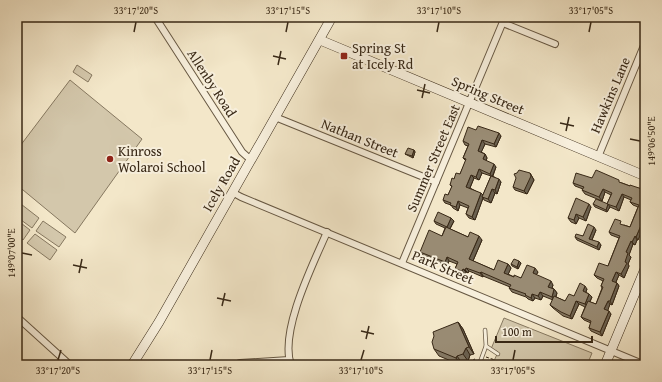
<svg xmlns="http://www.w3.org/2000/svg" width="662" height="382" viewBox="0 0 662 382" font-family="'Gentium Book Plus',serif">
<rect width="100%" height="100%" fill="#f3e7c9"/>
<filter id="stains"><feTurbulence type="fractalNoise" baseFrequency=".005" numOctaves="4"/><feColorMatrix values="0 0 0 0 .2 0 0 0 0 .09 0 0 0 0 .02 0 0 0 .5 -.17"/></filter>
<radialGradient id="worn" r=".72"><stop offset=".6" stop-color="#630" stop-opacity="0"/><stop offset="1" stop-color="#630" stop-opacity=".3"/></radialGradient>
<g fill="#d3c7ab" stroke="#867860">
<polygon points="77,65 92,75 88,82 73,72"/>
<polygon points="70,80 142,139 75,233 17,185 17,150"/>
<polygon points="17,201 39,218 32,228 17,217"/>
<polygon points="17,220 30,230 23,240 17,235"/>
<polygon points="43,221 66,237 59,247 36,231"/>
<polygon points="35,234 57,250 50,260 27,243"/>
<polygon points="504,318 592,353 587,365 503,365 494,361 498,352 491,349"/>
</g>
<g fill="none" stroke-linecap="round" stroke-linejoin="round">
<g stroke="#675843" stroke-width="4.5">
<g id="lane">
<polyline points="485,330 486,346 498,354"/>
<polyline points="479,365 486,346"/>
</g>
</g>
<g stroke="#675843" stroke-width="8">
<g id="street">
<polyline points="155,17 242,152 251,160"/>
<polyline points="503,23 555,44"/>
<polyline points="275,117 436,182"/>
<polyline points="598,157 645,43"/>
<polyline points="232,192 241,197 645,365"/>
<polyline points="402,263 505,17"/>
<polyline points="17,317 70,365"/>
<polyline points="235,365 240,363 289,360"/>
<path d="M291,365c-12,-33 22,-101 36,-133"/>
</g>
</g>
<g stroke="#382816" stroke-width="10">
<g id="secondary">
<polyline points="320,40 645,176"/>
<polyline points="132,365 159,322 332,17"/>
<polyline points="605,365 645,269"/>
</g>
</g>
<g stroke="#382816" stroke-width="1" stroke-dasharray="3 2" stroke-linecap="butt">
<polyline points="486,357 495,360"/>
<polyline points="471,362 470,361 475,359"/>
</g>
<use href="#lane" stroke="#f7efdc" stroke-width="3"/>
<use href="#street" stroke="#f7efdc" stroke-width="6"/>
<use href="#secondary" stroke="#f7efdc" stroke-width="9"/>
</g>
<g fill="#847863" stroke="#382816" fill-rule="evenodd">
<path d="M476,130l25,6 -5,11 -11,-3 -4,8 4,2 2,4 -1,3 10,6 -3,9 8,6 -4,12 -2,-1 -4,10 -7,-3 -1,-2 -8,22 -6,-2 -3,-4 2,-6 -8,-3 -2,6 -5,-3 -2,-3 -6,-2 -2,-3 5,-5 4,-8 -2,-2 4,-6 6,-5 6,-13 -3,-3 5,-12 -3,-1 -2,-4zM482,173l9,3 -8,19 -13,-7 4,-10 5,2z"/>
<polygon points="414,150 415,152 413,158 405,154"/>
<polygon points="530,173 534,180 527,194 515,190 513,187"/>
<polygon points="592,178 622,183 630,186 645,190 638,240 637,240 635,245 633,244 629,255 631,257 628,264 629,266 624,278 619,275 616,282 617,283 619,286 612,305 610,304 607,311 611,314 602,336 591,331 589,328 591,323 584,320 581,317 585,307 579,304 572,319 563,316 553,308 550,305 553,300 543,296 541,300 535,298 533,301 528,299 526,297 512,292 509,288 510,287 483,276 483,277 469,271 468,273 466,272 465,275 458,273 455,269 457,264 449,261 447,266 423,256 420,252 442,236 445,228 436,224 434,221 451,218 454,221 450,229 468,237 482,240 473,261 494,270 508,264 511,268 508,274 514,277 521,278 538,272 536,275 553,285 552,288 554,289 557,293 556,297 565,301 587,289 586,292 592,297 590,302 596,304 602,288 601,286 603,281 597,278 594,275 608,266 619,238 611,235 609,232 624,225 630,227 638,207 633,205 630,202 631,200 624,197 619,211 610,207 607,212 595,207 593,204 607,204 611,195 605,192 602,201 585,194 582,190 583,189 575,186 573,183"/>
<polygon points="591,207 586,221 579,218 576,224 571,222 568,218"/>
<polygon points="596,230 592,240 601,245 599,250 577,240 575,237 583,236"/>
<polygon points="521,263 518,269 512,266 511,264"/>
<polygon points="458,322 463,329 474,354 470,355 468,361 462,363 461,365 439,356 434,349"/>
</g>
<g fill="#6b6150" stroke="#382816">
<polygon points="499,133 501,136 496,147 494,144"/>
<polygon points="482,140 485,144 480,155 478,151"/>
<polygon points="414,150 415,152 413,158 412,156"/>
<polygon points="485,154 487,158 485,163 483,159"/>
<polygon points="494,164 496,167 492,177 490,174"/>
<polygon points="479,169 482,173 479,180 476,177"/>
<polygon points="530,173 534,180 527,194 524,191"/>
<polygon points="471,175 474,178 469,190 466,187"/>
<polygon points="499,179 501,182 497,194 495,190"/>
<polygon points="492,189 495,193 491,203 488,199"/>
<polygon points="603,189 605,192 602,201 599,197"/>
<polygon points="481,193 484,196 482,197 483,198 475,220 472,217"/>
<polygon points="622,194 624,197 619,211 616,207"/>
<polygon points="458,201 460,205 458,211 456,207"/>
<polygon points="589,204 591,207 586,221 583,217"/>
<polygon points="608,204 610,207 607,212 606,210"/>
<polygon points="576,214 579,218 576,224 574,220"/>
<polygon points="645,216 645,225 638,240 636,237"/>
<polygon points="451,218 454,221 449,230 447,227"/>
<polygon points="594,227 596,230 591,242 589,239"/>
<polygon points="479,236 482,240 472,263 469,259"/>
<polygon points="635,236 637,240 635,245 632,242"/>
<polygon points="631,241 633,244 629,255 631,257 628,264 629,266 624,278 621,274 625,262 626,252"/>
<polygon points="599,242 601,245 599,250 597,247"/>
<polygon points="447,257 449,261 447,266 445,262"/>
<polygon points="519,261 521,263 518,269 517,267"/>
<polygon points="508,264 511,268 507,277 504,273"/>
<polygon points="466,268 469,271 468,273 465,270"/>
<polygon points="535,268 538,272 535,277 533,273"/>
<polygon points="463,269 466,272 465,275 462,271"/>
<polygon points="481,272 483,276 483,277 480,273"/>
<polygon points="616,272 619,275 615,284 612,281"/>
<polygon points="551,281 553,285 551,291 548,287"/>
<polygon points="617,283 619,286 612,305 610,301"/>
<polygon points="585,286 587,289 585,294 583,291"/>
<polygon points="554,289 557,293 554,301 552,297"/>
<polygon points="540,292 543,296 541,300 538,296"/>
<polygon points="532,294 535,298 533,301 531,298"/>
<polygon points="589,294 592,297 587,307 585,304"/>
<polygon points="576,301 579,304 572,319 570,316"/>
<polygon points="608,301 610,304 607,313 604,309"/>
<polygon points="609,311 611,314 602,336 600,332"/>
<polygon points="458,322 463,329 474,354 469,347"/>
<polygon points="466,348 470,355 468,361 463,354"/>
<polygon points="457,356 462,363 461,365 456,358"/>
</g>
<g fill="#998b73" stroke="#382816">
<polygon points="478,126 499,133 494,144 482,140 478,151 485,154 483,159 494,164 490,174 479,169 476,177 471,175 466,187 481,193 472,217 466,214 469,206 458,201 456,207 450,205 451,203 443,200 445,194 448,195 452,186 450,185 452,178 454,179 456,173 460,174 466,159 463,158 469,144 463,141 468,127 476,130"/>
<polygon points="408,148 414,150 412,156 405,154"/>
<polygon points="519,170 530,173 531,176 524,191 513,187 516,178 514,174 517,173"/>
<polygon points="596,170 619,180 619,182 630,186 630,185 645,190 645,216 636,237 635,236 632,242 631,241 626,252 628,253 625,262 627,263 621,274 616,272 612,281 617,283 610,301 608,301 604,309 609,311 600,332 589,328 591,321 581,317 588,301 596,304 603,287 601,286 604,279 594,275 595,273 599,263 608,266 620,236 609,232 615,219 621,221 620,224 630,227 639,205 630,202 632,198 622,194 616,207 607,204 612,193 603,189 599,197 582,190 584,187 573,183 576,173 592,178"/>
<polygon points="491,176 499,179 495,190 492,189 488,199 482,197"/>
<polygon points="576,198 589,204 583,217 576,214 574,220 568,218"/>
<polygon points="596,199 608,204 606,210 593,204"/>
<polygon points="438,212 451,218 447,227 434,221"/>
<polygon points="588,224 594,227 589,239 599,242 597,247 575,237 576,234 583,236"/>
<polygon points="446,227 468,237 470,232 479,236 469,259 494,270 498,260 508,264 504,273 514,277 514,275 521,278 527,265 535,268 533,273 551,281 548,287 554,289 552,297 540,292 538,296 532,294 531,298 525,295 526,294 509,288 511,285 481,272 480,273 466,268 465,270 463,269 462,271 455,269 458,262 447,257 445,262 420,252 429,230 442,236"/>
<polygon points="514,259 519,261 517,267 511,264"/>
<polygon points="580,283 585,286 583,291 589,294 585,304 576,301 570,316 561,312 550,305 554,296 565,301 569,294 574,296"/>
<polygon points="458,322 469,347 466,348 463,354 457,356 456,358 434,349 432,342 434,336 433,332"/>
</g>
<path fill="none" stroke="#382816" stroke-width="1.5" d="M134,32l2,-10M286,32l2,-10M437,32l2,-10M589,32l2,-10M273,56l13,3M278,65l3,-14M417,90l13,3M422,98l3,-14M560,123l14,3M566,131l3,-14M630,139l10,2M22,253l10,2M73,265l14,3M79,273l3,-14M217,298l14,3M222,306l3,-13M361,331l13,3M366,339l3,-13M58,360l3,-10M210,360l2,-10M361,360l3,-10M513,360l2,-10"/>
<g fill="#8f2418" stroke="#f7efdc" stroke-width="1.5">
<rect x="340" y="52" width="8" height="8" rx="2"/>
<circle cx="110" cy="159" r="4"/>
</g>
<g text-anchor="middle" stroke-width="4" stroke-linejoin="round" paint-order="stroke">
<g font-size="14" fill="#382816" stroke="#f7efdc" text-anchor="start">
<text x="352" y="53">Spring St<tspan x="352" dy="16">at Icely Rd</tspan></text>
<text x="118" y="156">Kinross<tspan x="118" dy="16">Wolaroi School</tspan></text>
</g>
<g font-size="14" fill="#382816" stroke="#f7efdc">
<text transform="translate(212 83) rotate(57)" y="5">Allenby Road</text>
<text transform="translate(488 95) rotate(23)" y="5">Spring Street</text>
<text transform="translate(610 95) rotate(-67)" y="5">Hawkins Lane</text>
<text transform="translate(360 138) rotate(22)" y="5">Nathan Street</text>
<text transform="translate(433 158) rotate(-67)" y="5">Summer Street East</text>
<text transform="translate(221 184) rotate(-60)" y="5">Icely Road</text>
<text transform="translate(443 267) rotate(23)" y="5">Park Street</text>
</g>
</g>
<rect width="662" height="382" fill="none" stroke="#f3e7c9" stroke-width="44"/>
<path d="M496 336v6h96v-6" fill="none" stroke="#382816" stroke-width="2"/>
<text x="502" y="336" font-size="12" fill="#382816" stroke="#f7efdc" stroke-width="3" paint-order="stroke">100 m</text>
<rect x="22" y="22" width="618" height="338" fill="none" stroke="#382816" stroke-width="1.5"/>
<g font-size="10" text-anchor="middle" fill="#382816">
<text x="136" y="14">33°17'20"S</text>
<text x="288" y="14">33°17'15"S</text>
<text x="439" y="14">33°17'10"S</text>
<text x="591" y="14">33°17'05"S</text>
<text transform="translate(651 141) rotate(-90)" y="4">149°06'50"E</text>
<text transform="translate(11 253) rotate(-90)" y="4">149°07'00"E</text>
<text x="58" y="374">33°17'20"S</text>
<text x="210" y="374">33°17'15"S</text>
<text x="361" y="374">33°17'10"S</text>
<text x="513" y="374">33°17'05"S</text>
</g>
<rect width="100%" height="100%" filter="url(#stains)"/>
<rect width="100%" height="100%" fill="url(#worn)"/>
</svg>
